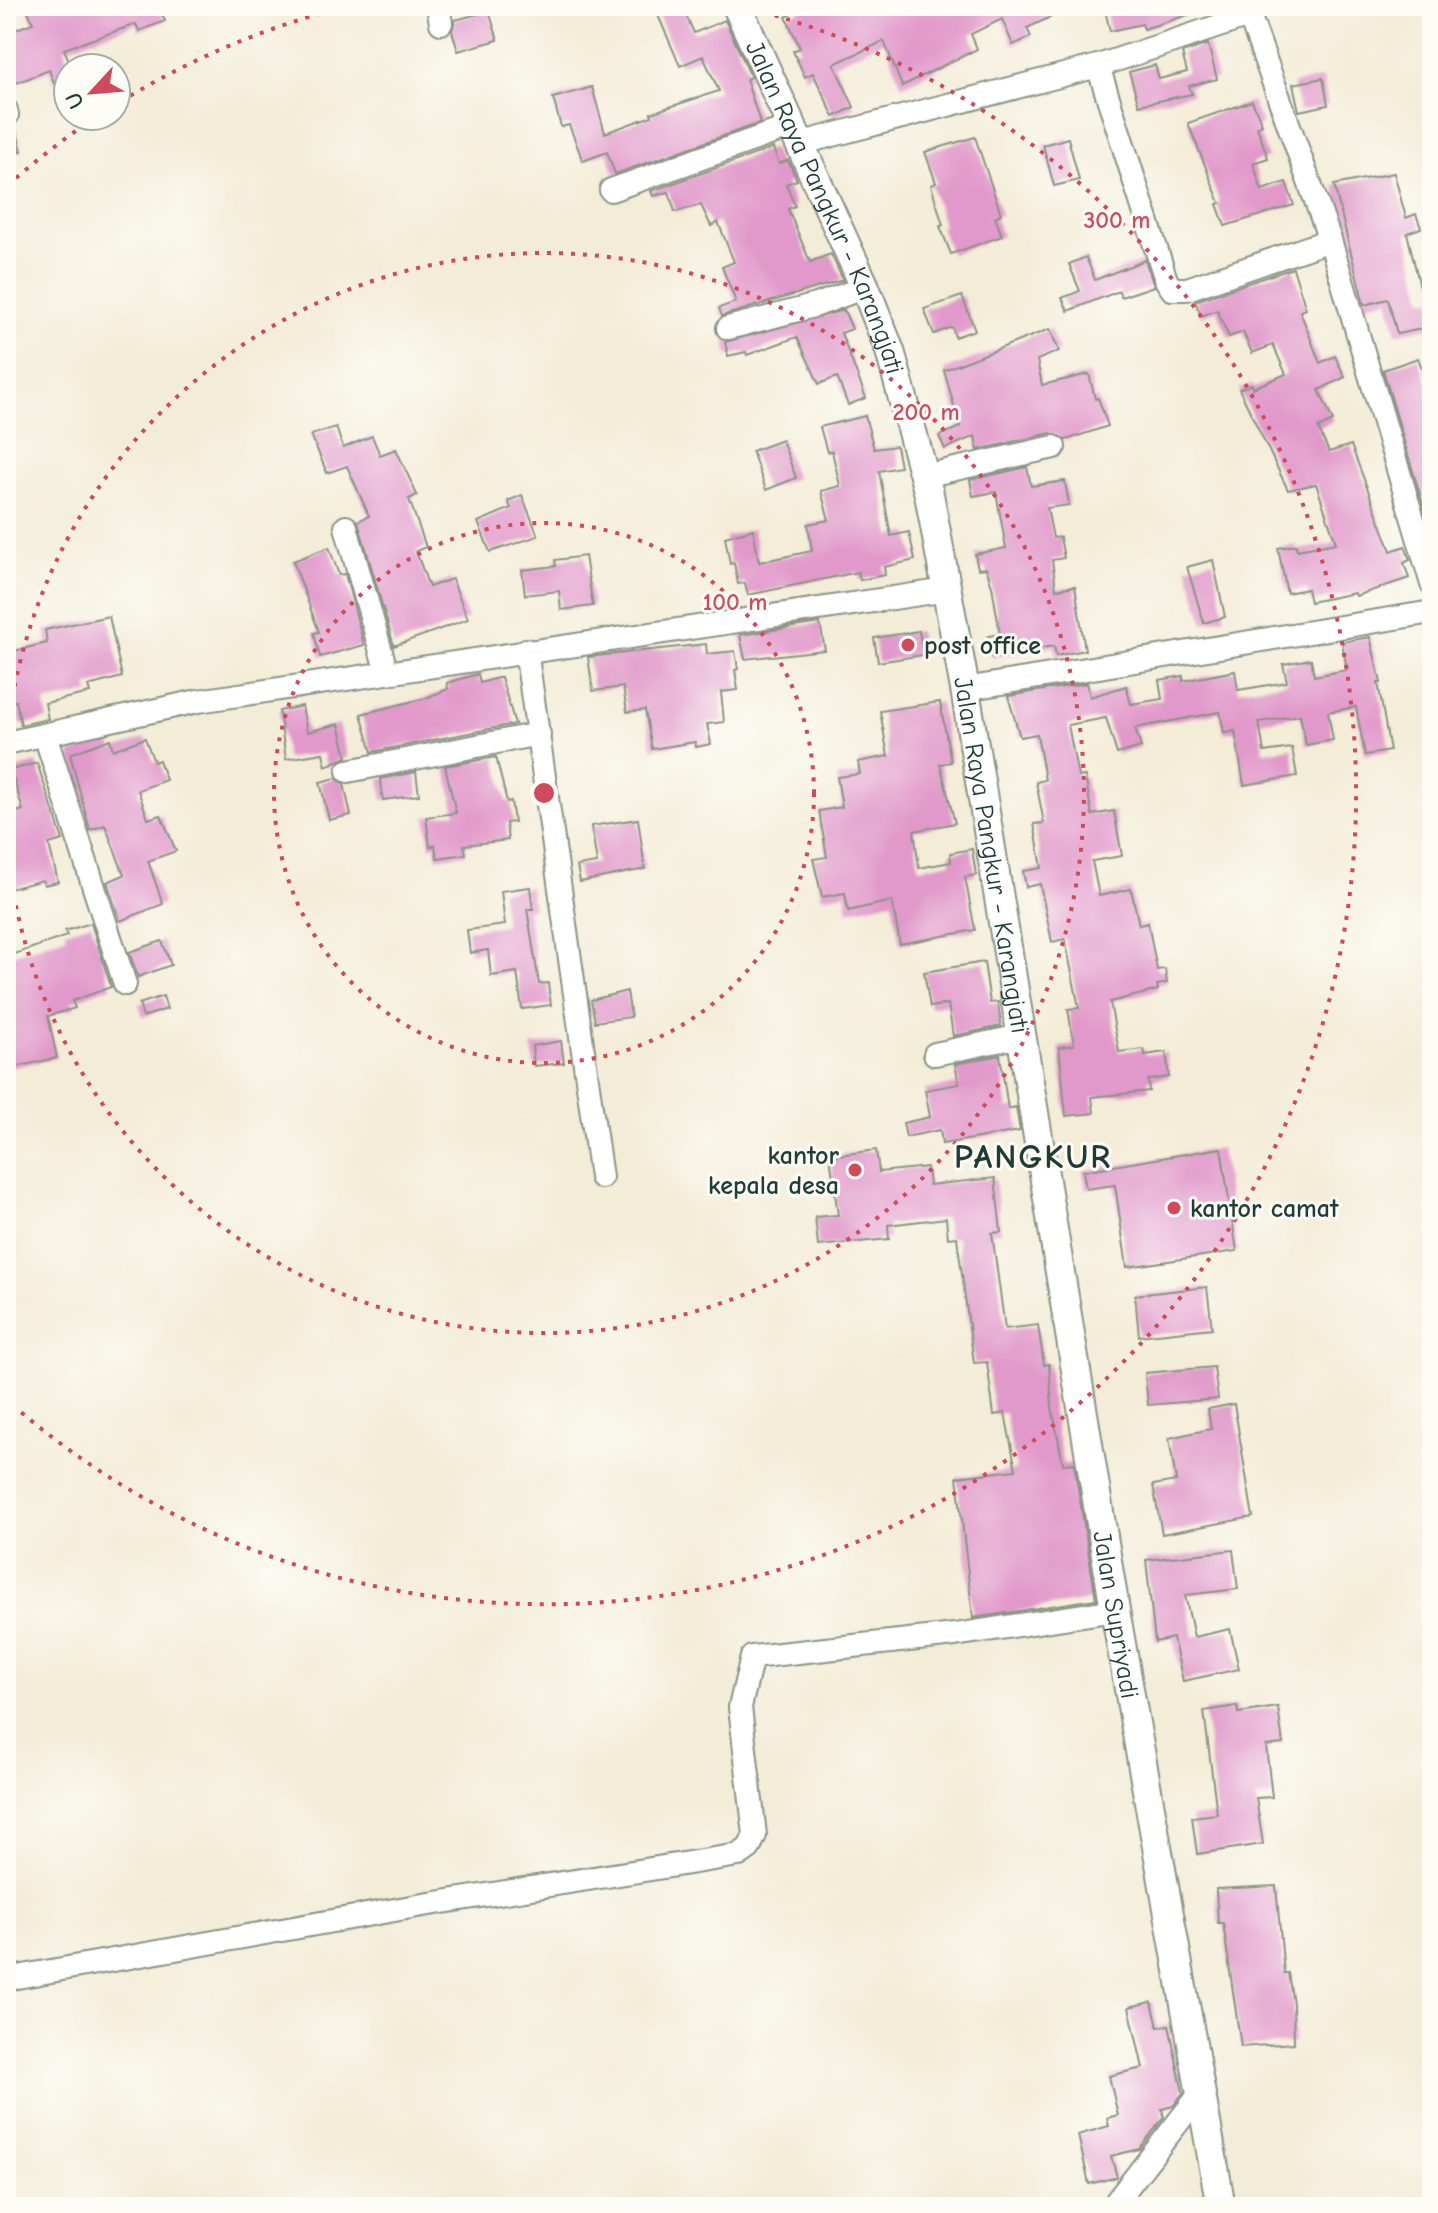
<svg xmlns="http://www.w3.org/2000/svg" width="1438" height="2213" viewBox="0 0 1438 2213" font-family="'Comic Neue',sans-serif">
<rect width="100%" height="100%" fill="#fdfcf7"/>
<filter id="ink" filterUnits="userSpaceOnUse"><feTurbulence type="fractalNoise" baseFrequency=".0125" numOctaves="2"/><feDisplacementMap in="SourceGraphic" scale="16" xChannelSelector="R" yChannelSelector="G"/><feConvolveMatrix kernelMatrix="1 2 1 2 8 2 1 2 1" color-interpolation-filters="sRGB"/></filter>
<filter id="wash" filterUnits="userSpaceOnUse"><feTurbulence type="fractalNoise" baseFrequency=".006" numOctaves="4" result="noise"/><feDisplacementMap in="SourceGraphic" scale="32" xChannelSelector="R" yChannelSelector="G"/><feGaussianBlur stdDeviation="1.8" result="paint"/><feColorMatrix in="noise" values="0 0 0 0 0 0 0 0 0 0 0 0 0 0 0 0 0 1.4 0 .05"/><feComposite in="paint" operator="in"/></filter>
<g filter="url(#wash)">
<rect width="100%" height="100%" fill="#f3ecd6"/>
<g id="blocks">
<g fill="#e198ca">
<polygon points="26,6 126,6 128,11 140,6 159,6 165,21 139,31 136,24 64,49 72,68 68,68 68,77 54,83 49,70 14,84 6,64 6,33 33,23"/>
<polygon points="654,6 682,6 694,33 725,20 751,77 746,79 760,123 615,174 607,152 583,161 569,125 561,127 553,98 592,87 605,133 652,116 651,113 719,91 703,56 680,66"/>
<polygon points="808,6 1048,6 1053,16 1027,28 1031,37 1013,45 1002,19 971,34 977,49 902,86 884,41 834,64 854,107 834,117 813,73 805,77 793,51 800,48 786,17"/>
<polygon points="1104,6 1196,6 1197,12 1144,29 1142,24 1110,31"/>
<polygon points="489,11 498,40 458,51 452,31 455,20"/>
<polygon points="1208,44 1217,79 1189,86 1192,94 1139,105 1129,72 1155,65 1159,79 1187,72 1182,53"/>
<polygon points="1323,78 1328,105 1299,111 1293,84"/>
<polygon points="1252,101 1262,124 1257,127 1268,158 1253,163 1262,190 1286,182 1294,205 1225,226 1217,204 1220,203 1188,123"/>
<polygon points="15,126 22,151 6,155 6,129"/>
<polygon points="975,137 1001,214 995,217 1002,236 951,254 940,226 943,225 931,185 936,183 925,152"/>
<polygon points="1068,138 1079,180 1054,186 1043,145"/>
<polygon points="773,148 779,164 788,160 797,180 786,184 795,206 788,209 810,262 831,254 843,280 722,316 719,308 736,302 722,267 734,262 718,222 711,226 701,205 675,212 669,192 653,196 651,191"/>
<polygon points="1394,173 1406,218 1416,214 1421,228 1407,233 1423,299 1432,299 1432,327 1397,334 1388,299 1364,305 1334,185"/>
<polygon points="1086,257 1095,280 1145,260 1154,286 1121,297 1119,291 1068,311 1062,298 1080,291 1069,264"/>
<polygon points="1293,268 1306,309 1300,311 1320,363 1335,356 1345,377 1319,390 1333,421 1318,428 1329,452 1351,445 1391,551 1405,546 1410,560 1404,563 1409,578 1356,596 1355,593 1310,602 1307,589 1287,593 1278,548 1296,545 1297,550 1336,543 1316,484 1288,490 1239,389 1252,384 1253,388 1286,374 1273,345 1252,353 1243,332 1229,337 1217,310 1201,316 1195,301"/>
<polygon points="962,296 975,330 955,337 952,327 934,334 924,309"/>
<polygon points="844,310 852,329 841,333 866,398 848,405 837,377 819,384 797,337 747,355 746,352 728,356 725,342"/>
<polygon points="1050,329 1059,351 1037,360 1042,385 1089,374 1095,399 1098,398 1108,426 1066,440 1051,433 978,450 975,436 945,449 939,436 960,427 944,370"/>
<polygon points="1418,358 1432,394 1432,535 1383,370"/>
<polygon points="865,416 874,449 896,446 900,467 879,471 891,536 909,532 915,560 884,567 885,575 860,580 858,572 748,595 745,583 738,584 734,563 730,564 725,537 753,529 759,562 812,551 808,524 829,520 821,491 840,486 832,451 827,452 820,427"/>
<polygon points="336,427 343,448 372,436 380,455 396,449 417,495 409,499 426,547 416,551 429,587 452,579 468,619 394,646 358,521 369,516 347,466 327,473 311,435"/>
<polygon points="782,440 796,478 766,490 752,451"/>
<polygon points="1027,467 1031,486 1065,481 1069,505 1047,508 1053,538 1060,537 1064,558 1052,560 1056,589 1075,586 1085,650 1056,656 1054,646 992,657 988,636 1000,634 992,586 986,568 978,569 975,554 1006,548 996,492 973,496 970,480"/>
<polygon points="522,495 538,536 490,552 478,522 511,508 508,501"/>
<polygon points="329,547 339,575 345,574 364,645 320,657 314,633 319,632 293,561"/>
<polygon points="585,556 593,606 561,610 559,591 525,595 522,570 556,566 555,560"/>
<polygon points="1213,560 1225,617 1204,623 1187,567"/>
<polygon points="109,616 122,677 88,686 90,693 45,703 48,719 21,725 16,701 6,703 6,683 12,682 6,653 47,643 45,630"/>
<polygon points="820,623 825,650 745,659 740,635"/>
<polygon points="919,631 923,655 878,662 874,638"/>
<polygon points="1370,637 1381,683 1378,683 1390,751 1365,755 1356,707 1328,712 1333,740 1306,745 1300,715 1259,722 1264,752 1292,748 1297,776 1244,785 1235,731 1224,733 1220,712 1135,728 1141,747 1117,754 1106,718 1068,725 1078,777 1085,776 1092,815 1114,811 1122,856 1092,861 1099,896 1131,889 1139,925 1148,923 1157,970 1165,969 1167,983 1157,985 1158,990 1110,1002 1119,1052 1144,1049 1145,1055 1166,1052 1169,1077 1148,1080 1149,1091 1092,1097 1094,1113 1066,1116 1059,1047 1074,1045 1068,1009 1079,1008 1065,939 1052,942 1040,884 1026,887 1023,871 1042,868 1034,824 1044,823 1036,782 1045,780 1037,734 1020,737 1008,696 1087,683 1090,697 1126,686 1131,704 1162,699 1159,680 1183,676 1183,681 1235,671 1238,690 1287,682 1283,664 1311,659 1314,676 1347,670 1342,642"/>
<polygon points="706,644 707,654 735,651 738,669 735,670 738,690 721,692 724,722 707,724 711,744 696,747 695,742 652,749 645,710 627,712 623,687 593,691 588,657"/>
<polygon points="478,674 480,683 501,677 515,724 372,752 361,714 426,698 448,689 447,683"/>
<polygon points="940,702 951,762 940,764 955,823 914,831 919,868 951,862 950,853 972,849 976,875 965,877 975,930 900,944 892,901 848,911 845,893 822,897 813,859 827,857 819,811 842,807 837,777 860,774 858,762 888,756 880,711"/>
<polygon points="302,706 307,732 339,724 347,757 326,766 323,753 286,759 279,711"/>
<polygon points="145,738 154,762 159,760 166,780 138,790 148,819 161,815 176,851 148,861 163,904 120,921 107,882 124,875 105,825 90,830 70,754 110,739 113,750"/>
<polygon points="496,757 507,802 511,801 514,822 506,823 508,840 464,845 466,854 437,858 435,845 430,847 426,817 456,813 445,766"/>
<polygon points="37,763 63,840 49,844 58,882 44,885 43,880 6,890 6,815 23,810 11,770"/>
<polygon points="416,772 419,795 383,800 380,779"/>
<polygon points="336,778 344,784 351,815 329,820 320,782"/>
<polygon points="638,819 645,869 580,882 577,866 597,863 591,826"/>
<polygon points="530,887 533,909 527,909 539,984 548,983 551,1005 522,1009 517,972 491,976 488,950 470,953 467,930 505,925 501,891"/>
<polygon points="91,923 111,987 72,1001 75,1008 48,1016 57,1058 6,1069 6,1040 11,1039 6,1020 6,957 67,936 65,931"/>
<polygon points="162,941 171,965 138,977 129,952"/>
<polygon points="984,962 990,1003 998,1002 1001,1026 953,1036 948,1004 930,1007 924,972"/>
<polygon points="627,991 631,1017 595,1022 591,1000"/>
<polygon points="163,996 167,1009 143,1017 139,1004"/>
<polygon points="561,1041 564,1063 534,1066 532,1046"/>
<polygon points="1000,1055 1008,1109 1016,1107 1020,1131 942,1144 940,1130 906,1137 903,1123 930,1117 925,1090 959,1084 955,1064"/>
<polygon points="1221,1148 1237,1251 1127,1267 1115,1185 1086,1189 1083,1171"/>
<polygon points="876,1150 879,1172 927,1167 929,1185 995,1178 1001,1232 992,1233 1005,1329 1038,1325 1044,1365 1049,1364 1052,1407 1063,1464 1074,1463 1096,1599 973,1618 957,1477 1016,1470 1005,1413 994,1415 987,1362 974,1363 957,1237 948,1238 946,1218 888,1225 889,1239 818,1246 815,1217 838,1215 830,1156"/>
<polygon points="1207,1287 1212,1328 1139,1336 1135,1295"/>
<polygon points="1214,1367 1218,1399 1148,1405 1145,1373"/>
<polygon points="1234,1404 1253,1517 1162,1534 1153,1485 1176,1481 1169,1438 1211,1429 1208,1409"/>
<polygon points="1233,1550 1238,1589 1185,1595 1194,1637 1230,1629 1239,1669 1183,1681 1173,1638 1155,1642 1146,1560"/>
<polygon points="1237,1706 1238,1713 1278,1707 1283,1744 1266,1746 1272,1797 1256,1798 1263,1844 1197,1854 1192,1817 1217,1814 1204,1711"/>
<polygon points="1276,1886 1284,1973 1288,1973 1293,2003 1294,2043 1241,2047 1223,1923 1218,1923 1216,1889"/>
<polygon points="1152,2002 1158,2027 1169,2025 1183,2093 1173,2106 1162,2109 1164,2117 1139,2149 1111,2156 1117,2177 1089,2184 1078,2135 1109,2126 1107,2118 1118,2115 1109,2076 1143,2068 1129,2007"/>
</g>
</g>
</g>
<g filter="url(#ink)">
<use href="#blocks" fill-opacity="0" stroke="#899485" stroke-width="2"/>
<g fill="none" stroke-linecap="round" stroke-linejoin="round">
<g stroke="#899485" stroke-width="26">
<g id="minor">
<polyline points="438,6 441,23"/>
<polyline points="1246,6 1330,240 1432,584"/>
<polyline points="1098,66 1166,280 1172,289 1187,289 1330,240"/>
<polyline points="6,110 7,115"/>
<polyline points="802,143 1098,66 1249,16"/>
<polyline points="611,190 795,125"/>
<polyline points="728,328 817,305 865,287"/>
<polyline points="924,476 1054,447"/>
<polyline points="346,527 387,673"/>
<polyline points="526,650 601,1177"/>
<polyline points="965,689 1432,612"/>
<polyline points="45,735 125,984"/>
<polyline points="6,743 198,701 947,590"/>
<polyline points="348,771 539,734"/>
<polyline points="935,1054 1021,1036"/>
<polyline points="6,1979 417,1906 739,1855 749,1848 755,1835 740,1707 752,1657 955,1635 1115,1610"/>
<polyline points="1112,2207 1200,2094"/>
</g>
</g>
<g stroke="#899485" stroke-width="32">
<g id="major">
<path id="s1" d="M737,6l128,281 25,64 39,143 36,195 150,921 106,597"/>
</g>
</g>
<use href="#minor" stroke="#fff" stroke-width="22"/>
<use href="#major" stroke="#fff" stroke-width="28"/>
</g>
</g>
<g fill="none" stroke="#d1495b" stroke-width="4" stroke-dasharray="4 8">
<circle cx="544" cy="793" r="270"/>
<path d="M6 746A540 540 0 1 1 6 840"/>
<path d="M7 186A811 811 0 0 1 96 117M120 102A811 811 0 0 1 348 6M740 6A811 811 0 1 1 7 1400"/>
</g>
<g fill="#d1495b" stroke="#fdfcf7" stroke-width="3">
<circle cx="908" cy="645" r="8"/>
<circle cx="855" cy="1170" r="8"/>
<circle cx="1174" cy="1208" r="8"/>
</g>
<g text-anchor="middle" stroke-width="6" stroke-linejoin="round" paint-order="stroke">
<g font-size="26" fill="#1f3d34" stroke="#fdfcf7">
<text dy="9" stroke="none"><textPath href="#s1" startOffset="220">Jalan Raya Pangkur - Karangjati</textPath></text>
<text dy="9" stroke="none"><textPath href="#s1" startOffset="892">Jalan Raya Pangkur - Karangjati</textPath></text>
<text dy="9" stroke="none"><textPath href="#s1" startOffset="1662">Jalan Supriyadi</textPath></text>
</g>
<g font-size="26" font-weight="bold" fill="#1f3d34" stroke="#fdfcf7" text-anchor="start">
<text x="924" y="654">post office</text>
<text x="839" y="1164" text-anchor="end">kantor<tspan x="839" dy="30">kepala desa</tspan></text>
<text x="1190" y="1217">kantor camat</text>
</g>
<g font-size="34" font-weight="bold" letter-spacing="2" fill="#1f3d34" stroke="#fdfcf7">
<text x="1033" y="1168">PANGKUR</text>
</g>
</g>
<circle cx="544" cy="793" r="12" fill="#d1495b" stroke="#fdfcf7" stroke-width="4"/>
<g font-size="24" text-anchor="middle" font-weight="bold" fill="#d1495b" stroke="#fdfcf7" stroke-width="6" stroke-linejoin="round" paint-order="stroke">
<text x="1117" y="228">300 m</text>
<text x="926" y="420">200 m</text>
<text x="735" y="610">100 m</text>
</g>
<rect width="1438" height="2213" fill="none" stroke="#fdfcf7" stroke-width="32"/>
<g transform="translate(92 92) rotate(244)"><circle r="38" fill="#fdfcf7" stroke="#a4b0a9" stroke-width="2"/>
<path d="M0-6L14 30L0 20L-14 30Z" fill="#d1495b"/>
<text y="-12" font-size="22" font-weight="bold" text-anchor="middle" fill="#1f3d34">U</text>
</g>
</svg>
